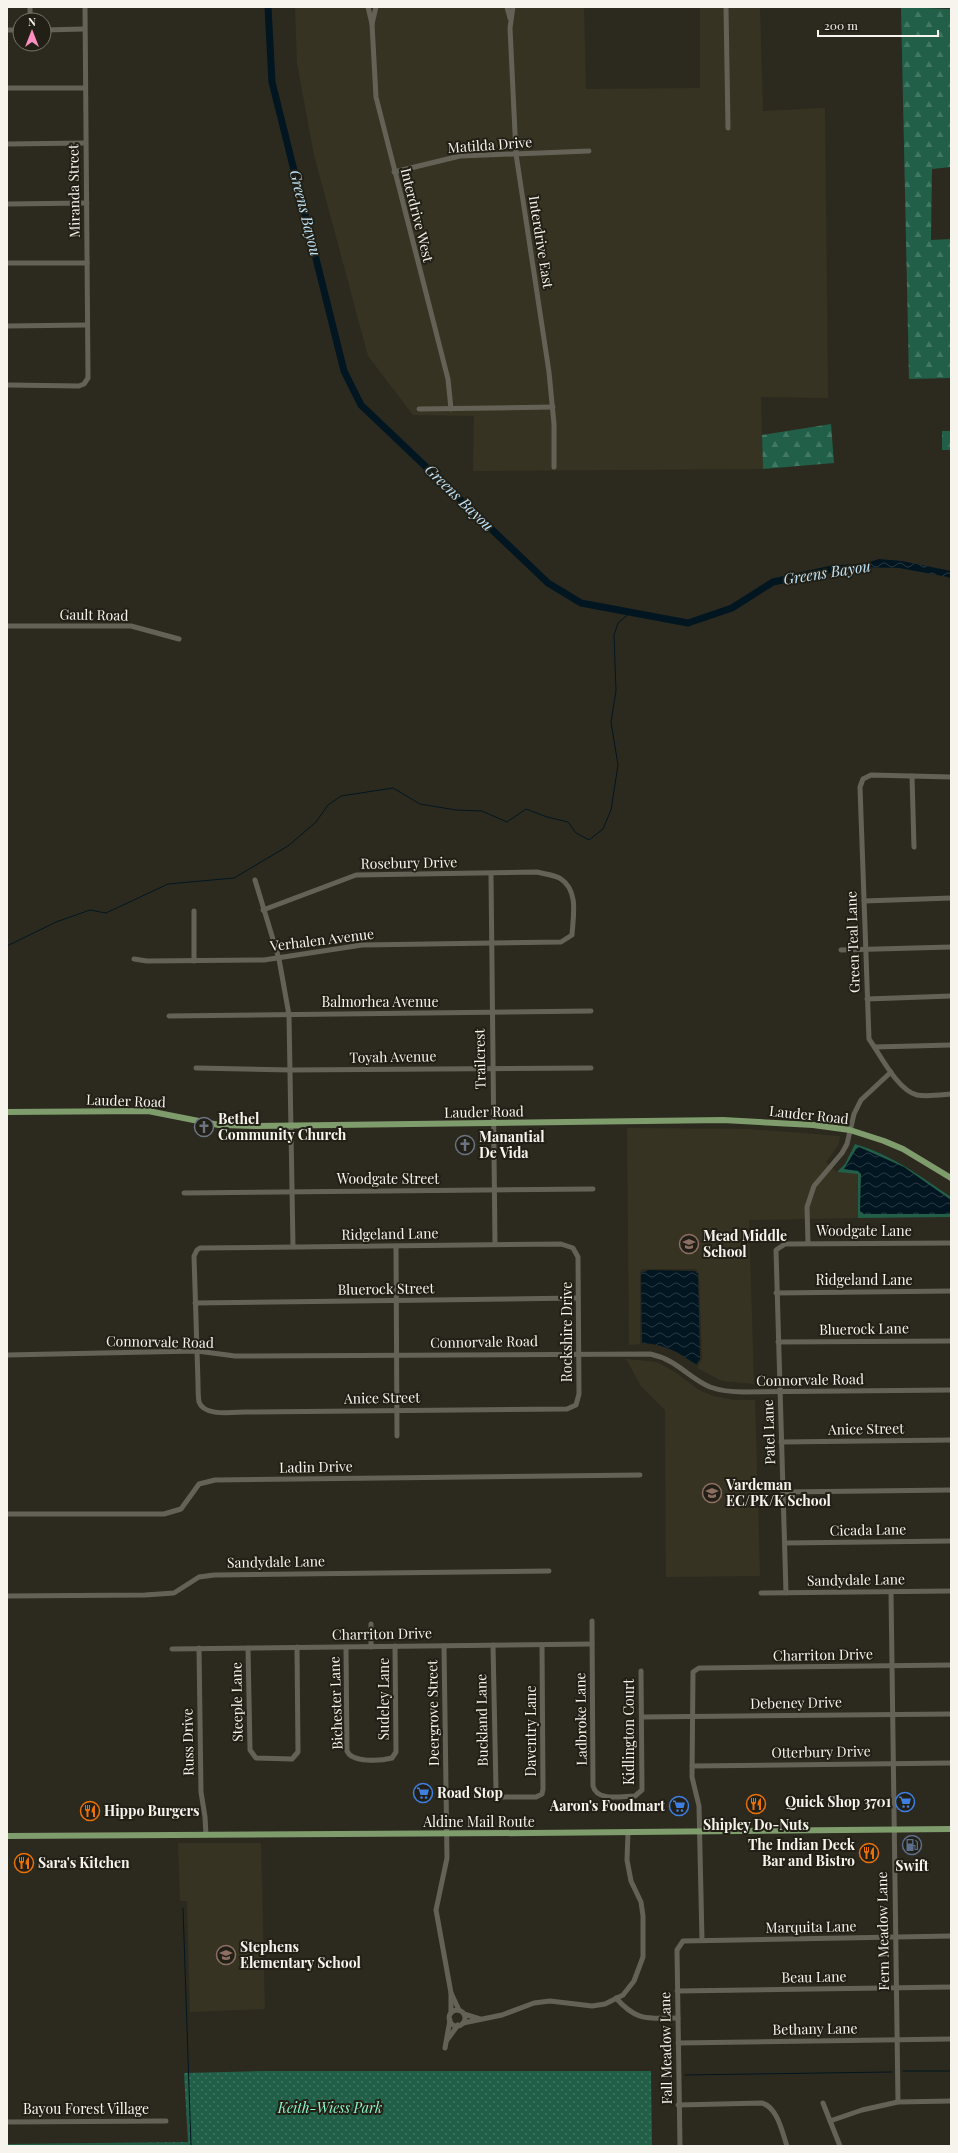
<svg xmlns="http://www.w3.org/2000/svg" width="958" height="2153" viewBox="0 0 958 2153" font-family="'Playfair Display',serif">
<defs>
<pattern id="forest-firs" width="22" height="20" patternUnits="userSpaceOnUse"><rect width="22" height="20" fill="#215f48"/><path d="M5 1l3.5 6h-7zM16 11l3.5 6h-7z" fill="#427763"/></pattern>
<pattern id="park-dots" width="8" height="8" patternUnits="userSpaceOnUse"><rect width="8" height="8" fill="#215f48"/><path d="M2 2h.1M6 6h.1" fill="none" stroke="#427763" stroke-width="1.8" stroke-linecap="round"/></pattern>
<pattern id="water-waves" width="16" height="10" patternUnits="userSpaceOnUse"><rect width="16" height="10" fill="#011621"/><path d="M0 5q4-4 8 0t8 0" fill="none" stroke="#273842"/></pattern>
</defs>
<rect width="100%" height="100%" fill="#2c2a1f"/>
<g fill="#373322">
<polygon points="295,7 584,7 586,89 700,88 700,7 760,7 763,111 825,108 828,398 761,397 763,469 473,471 474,416 413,415 368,356 314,155 297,63"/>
<polygon points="627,1128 748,1129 840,1136 839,1144 826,1162 837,1172 858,1173 858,1218 749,1220 754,1384 722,1381 697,1368 702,1359 699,1273 696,1269 642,1269 640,1272 640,1344 629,1345"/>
<polygon points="626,1359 657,1362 675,1372 699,1390 713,1396 734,1400 755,1400 760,1576 666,1577 665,1410 641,1386"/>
<polygon points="178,1843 261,1843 265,2009 190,2012 187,1901 180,1901"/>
</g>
<path fill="#215f48" d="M855,1144c37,11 65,32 96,53v20l-93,1v-44l-21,-2 8,-8z"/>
<g fill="url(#forest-firs)">
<polygon points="901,7 950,9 951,167 932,169 931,240 951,239 951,378 909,379"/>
<polygon points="831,424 834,463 763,469 762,435"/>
<rect x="942" y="431" width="9" height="19"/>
</g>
<polygon fill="url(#park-dots)" points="267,2071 651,2071 652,2146 7,2146 7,2144 188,2142 184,2073"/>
<g fill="url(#water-waves)">
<polygon points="879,559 902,561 951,571 951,579 948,577 899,568 853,567"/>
<polygon points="859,1147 904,1167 951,1200 951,1214 864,1214 860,1211 861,1174 858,1171 844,1169 856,1149"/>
<path d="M649,1270l46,1 3,3 2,85 -4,6c-17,-13 -32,-21 -54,-22l-1,-70z"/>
</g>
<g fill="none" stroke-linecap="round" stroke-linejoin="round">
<g stroke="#011621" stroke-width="1">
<polyline points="7,946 56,922 90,910 106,913 168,884 234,878 288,846 316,822 328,805 341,796 393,788 420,804 456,810 482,811 507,822 526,809 547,817 568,822 576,833 589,840 603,829 611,810 618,765 611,722 616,691 614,635 618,623 631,612"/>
<polyline points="183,1908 191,2146"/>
<polyline points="903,2071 951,2071"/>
<polyline points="685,2075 892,2072"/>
</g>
<polyline stroke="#011621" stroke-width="7" points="268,7 272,82 344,371 361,405 548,583 581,603 688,623 732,608 773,582 832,569 864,567"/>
<g stroke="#646256" stroke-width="5">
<polyline points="368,7 372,24"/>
<polyline points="376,7 372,24 376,97 448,379 451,409"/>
<polyline points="507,7 510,18"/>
<polyline points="513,7 510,28 516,154 549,372 554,424 554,467"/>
<polyline points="726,7 728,128"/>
<polyline points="30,20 30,7"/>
<polyline points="7,30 20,30"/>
<polyline points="44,30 84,29"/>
<polyline points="7,88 85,88"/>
<polyline points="7,144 85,143"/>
<polyline points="394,172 460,156 589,151"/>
<polyline points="7,204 87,203"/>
<polyline points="7,263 87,263"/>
<polyline points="7,326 87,325"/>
<polyline points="7,385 79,386 84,384 88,378 85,7"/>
<polyline points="419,409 553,407"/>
<polyline points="7,626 131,626 179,639"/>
<polyline points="912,776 914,847"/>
<path d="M951,777l-80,-2 -8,4 -3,8 9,252c11,15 28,51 48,56 10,2 23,0 34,-1"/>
<polyline points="491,874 495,1244"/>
<polyline points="255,880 279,959 289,1015 293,1246"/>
<polyline points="864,901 951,898"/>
<polyline points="194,911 194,961"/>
<polyline points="841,950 951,947"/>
<path d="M134,959l13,2 117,-1 98,-15 199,-3 11,-7c1,-18 7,-44 -11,-56 -5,-4 -17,-5 -24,-7l-181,3 -93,35"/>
<polyline points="867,999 951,996"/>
<polyline points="169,1016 591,1011"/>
<polyline points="875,1047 951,1045"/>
<polyline points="196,1068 291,1070 591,1068"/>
<polyline points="184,1193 593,1189"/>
<polyline points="808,1243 807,1207 814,1186 842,1153 847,1144 854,1114 861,1100 891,1072"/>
<path d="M561,1244l12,4 5,9 1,137 -3,11 -9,4 -321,3c-12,0 -42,5 -47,-10 -1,-6 -1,-14 -1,-20l-4,-126 3,-6 3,-2z"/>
<polyline points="396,1246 397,1436"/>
<polyline points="776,1293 951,1291"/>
<polyline points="195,1303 578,1298"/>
<polyline points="778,1342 951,1341"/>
<path d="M7,1355l190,-4 38,5 415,-2c28,6 37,23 60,33 11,4 23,5 34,5l207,-2"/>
<polyline points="781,1442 951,1440"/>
<polyline points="783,1492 951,1490"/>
<polyline points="7,1514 164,1514 181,1509 199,1484 215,1480 640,1475"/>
<polyline points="785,1543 951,1541"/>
<polyline points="891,1592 898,2102"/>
<polyline points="761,1593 951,1591"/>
<polyline points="786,1593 776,1250 785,1244 951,1243"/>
<polyline points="7,1596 145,1595 174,1593 199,1577 214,1575 549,1571"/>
<path d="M592,1621l1,165c4,16 29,10 42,10l7,-6 -1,-119"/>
<polyline points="493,1645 496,1789 499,1795 503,1797 536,1797 542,1794 543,1789 542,1645"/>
<polyline points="444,1646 447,1858 436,1910 451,1993 459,2010"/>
<path d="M346,1647l1,104c5,12 34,10 45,7l4,-6 -1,-106"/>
<polyline points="371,1647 371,1624"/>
<polyline points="199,1648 201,1792 205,1817 206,1835"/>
<polyline points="248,1648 250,1750 256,1758 292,1759 298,1752 297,1647"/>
<polyline points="172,1649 592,1644"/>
<polyline points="642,1717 951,1714"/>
<polyline points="692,1766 951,1763"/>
<polyline points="702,1940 699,1806 692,1777 693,1672 699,1668 704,1668 951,1665"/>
<polyline points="677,1991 951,1987"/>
<polyline points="451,1993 451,2013"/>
<path d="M616,1998c21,24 32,20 62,20"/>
<circle cx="457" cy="2018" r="8"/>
<polyline points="464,2014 480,2019"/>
<polyline points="463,2023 502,2015 534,2003 550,2001 592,2006 605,2004 623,1995 634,1981 643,1957 643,1916 641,1902 631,1881 627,1860 628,1832"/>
<polyline points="447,2040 458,2025"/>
<polyline points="678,2043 951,2039"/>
<polyline points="445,2048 450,2020"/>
<polyline points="823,2103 840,2146"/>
<path d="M678,2105l84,-2c16,5 20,29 25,43"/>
<polyline points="830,2121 862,2110 898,2102 951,2101"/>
<polyline points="7,2122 166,2121"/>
<polyline points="680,2146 677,1950 683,1941 951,1936"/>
</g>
<g stroke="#7f9c6c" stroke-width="6">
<polyline points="7,1112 148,1111 219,1125 256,1126 723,1120 813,1125 850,1130 884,1141 903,1149 951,1178"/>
<polyline points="7,1836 531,1833 951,1829"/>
</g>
</g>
<defs>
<g id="church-ring" transform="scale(1)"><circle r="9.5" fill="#222016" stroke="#6b7280" stroke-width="1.5"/><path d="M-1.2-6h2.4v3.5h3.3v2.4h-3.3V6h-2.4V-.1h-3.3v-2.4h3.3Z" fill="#6b7280"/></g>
<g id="school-ring" transform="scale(1)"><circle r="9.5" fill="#222016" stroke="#8d6e63" stroke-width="1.5"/><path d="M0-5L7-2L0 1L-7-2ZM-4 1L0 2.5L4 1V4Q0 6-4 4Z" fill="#8d6e63"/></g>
<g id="supermarket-ring" transform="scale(1)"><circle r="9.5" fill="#222016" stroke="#3f7fe0" stroke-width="1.5"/><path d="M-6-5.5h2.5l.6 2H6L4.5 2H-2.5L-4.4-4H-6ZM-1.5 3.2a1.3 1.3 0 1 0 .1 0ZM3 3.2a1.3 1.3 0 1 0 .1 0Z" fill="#3f7fe0"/></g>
<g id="restaurant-ring" transform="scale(1)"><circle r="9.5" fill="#222016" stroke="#e8710a" stroke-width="1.5"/><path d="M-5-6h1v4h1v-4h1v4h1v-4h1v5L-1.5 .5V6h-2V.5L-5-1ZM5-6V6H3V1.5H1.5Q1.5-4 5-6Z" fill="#e8710a"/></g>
<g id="fuel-ring" transform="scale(1)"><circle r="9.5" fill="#222016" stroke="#5c6f8a" stroke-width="1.5"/><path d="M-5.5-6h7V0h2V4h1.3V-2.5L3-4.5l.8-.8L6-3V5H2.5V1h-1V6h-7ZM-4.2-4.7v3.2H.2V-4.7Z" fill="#5c6f8a"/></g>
</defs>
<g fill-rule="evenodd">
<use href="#church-ring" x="204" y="1127"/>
<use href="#church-ring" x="465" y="1145"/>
<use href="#school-ring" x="689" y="1244"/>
<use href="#school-ring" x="712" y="1493"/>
<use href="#supermarket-ring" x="423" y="1793"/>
<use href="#supermarket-ring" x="905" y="1802"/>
<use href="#restaurant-ring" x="756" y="1804"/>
<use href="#supermarket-ring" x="679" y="1806"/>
<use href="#restaurant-ring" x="90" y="1811"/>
<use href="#fuel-ring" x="912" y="1845"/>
<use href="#restaurant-ring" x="869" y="1853"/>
<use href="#restaurant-ring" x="24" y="1863"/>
<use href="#school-ring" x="226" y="1955"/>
</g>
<g text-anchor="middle" stroke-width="4" stroke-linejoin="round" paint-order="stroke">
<g font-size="14" fill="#f6f4ed" stroke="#222016">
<text transform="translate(490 145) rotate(-4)" y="5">Matilda Drive</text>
<text transform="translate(74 191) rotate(-91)" y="5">Miranda Street</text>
<text transform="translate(417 215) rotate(76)" y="5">Interdrive West</text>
<text transform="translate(541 242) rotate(81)" y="5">Interdrive East</text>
<text transform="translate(94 615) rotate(1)" y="5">Gault Road</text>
<text transform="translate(409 863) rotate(-1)" y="5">Rosebury Drive</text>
<text transform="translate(322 940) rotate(-7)" y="5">Verhalen Avenue</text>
<text transform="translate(853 942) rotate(-92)" y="5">Green Teal Lane</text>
<text x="380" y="1007">Balmorhea Avenue</text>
<text transform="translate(393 1057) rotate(-1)" y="5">Toyah Avenue</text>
<text transform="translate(480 1059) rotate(-91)" y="5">Trailcrest</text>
<text transform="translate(126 1101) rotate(2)" y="5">Lauder Road</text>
<text transform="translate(484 1112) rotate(-1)" y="5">Lauder Road</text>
<text transform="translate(809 1115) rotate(6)" y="5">Lauder Road</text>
<text x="388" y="1184">Woodgate Street</text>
<text x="864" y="1236">Woodgate Lane</text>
<text transform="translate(390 1234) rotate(-1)" y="5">Ridgeland Lane</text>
<text x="864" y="1285">Ridgeland Lane</text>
<text transform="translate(386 1289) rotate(-1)" y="5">Bluerock Street</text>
<text transform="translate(864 1329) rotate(-1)" y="5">Bluerock Lane</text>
<text transform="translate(567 1332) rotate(-90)" y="5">Rockshire Drive</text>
<text transform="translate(160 1342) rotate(1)" y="5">Connorvale Road</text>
<text transform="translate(484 1342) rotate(-1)" y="5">Connorvale Road</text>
<text transform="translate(810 1380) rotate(-1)" y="5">Connorvale Road</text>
<text transform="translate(382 1398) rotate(-1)" y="5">Anice Street</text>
<text transform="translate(866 1429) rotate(-1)" y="5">Anice Street</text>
<text transform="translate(769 1432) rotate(-92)" y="5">Patel Lane</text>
<text transform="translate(316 1467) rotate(-1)" y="5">Ladin Drive</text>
<text transform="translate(868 1530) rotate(-1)" y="5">Cicada Lane</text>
<text transform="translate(276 1562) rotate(-1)" y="5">Sandydale Lane</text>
<text transform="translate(856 1580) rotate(-1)" y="5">Sandydale Lane</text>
<text transform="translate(382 1634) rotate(-1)" y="5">Charriton Drive</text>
<text transform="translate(823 1655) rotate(-1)" y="5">Charriton Drive</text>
<text transform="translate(384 1699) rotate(-90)" y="5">Sudeley Lane</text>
<text transform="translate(237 1702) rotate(-91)" y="5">Steeple Lane</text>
<text transform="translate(336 1703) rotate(-92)" y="5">Bichester Lane</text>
<text transform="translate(796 1703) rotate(-1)" y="5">Debeney Drive</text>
<text transform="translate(433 1713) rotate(-91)" y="5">Deergrove Street</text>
<text transform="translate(581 1719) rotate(-91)" y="5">Ladbroke Lane</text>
<text transform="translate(482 1720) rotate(-91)" y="5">Buckland Lane</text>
<text transform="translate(531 1731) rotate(-90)" y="5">Daventry Lane</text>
<text transform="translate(629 1732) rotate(-90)" y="5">Kidlington Court</text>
<text transform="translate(188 1742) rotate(-91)" y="5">Russ Drive</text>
<text transform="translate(821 1752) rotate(-1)" y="5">Otterbury Drive</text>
<text x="479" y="1827">Aldine Mail Route</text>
<text transform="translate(811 1927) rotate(-1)" y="5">Marquita Lane</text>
<text transform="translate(883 1931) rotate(-91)" y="5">Fern Meadow Lane</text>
<text transform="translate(814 1977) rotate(-1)" y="5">Beau Lane</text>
<text transform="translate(815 2029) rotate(-1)" y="5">Bethany Lane</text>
<text transform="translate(666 2048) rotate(-91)" y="5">Fall Meadow Lane</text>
<text x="86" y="2114">Bayou Forest Village</text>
</g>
<g font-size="14" font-weight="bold" fill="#f6f4ed" stroke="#222016" text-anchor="start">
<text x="218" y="1124">Bethel<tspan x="218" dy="16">Community Church</tspan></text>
<text x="479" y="1142">Manantial<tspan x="479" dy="16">De Vida</tspan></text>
<text x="703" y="1241">Mead Middle<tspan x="703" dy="16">School</tspan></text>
<text x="726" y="1490">Vardeman<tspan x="726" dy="16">EC/PK/K School</tspan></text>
<text x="437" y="1798">Road Stop</text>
<text x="891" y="1807" text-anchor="end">Quick Shop 3701</text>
<text x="665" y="1811" text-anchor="end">Aaron's Foodmart</text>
<text x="104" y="1816">Hippo Burgers</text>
<text x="756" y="1830" text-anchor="middle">Shipley Do-Nuts</text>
<text x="855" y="1850" text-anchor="end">The Indian Deck<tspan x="855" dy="16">Bar and Bistro</tspan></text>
<text x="38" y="1868">Sara's Kitchen</text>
<text x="912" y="1871" text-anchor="middle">Swift</text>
<text x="240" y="1952">Stephens<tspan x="240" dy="16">Elementary School</tspan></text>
</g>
<g font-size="14" font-style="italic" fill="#8af6c9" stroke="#222016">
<text x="330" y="2113">Keith-Wiess Park</text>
</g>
<g font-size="15" font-style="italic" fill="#c0e5fa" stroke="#222016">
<text transform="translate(305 213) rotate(76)" y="5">Greens Bayou</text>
<text transform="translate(459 498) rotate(44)" y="5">Greens Bayou</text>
<text transform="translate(827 573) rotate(-9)" y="5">Greens Bayou</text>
</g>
</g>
<rect width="958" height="2153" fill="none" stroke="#f6f4ed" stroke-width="16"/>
<g transform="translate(32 32)"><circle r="19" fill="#222016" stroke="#77756c"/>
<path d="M0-3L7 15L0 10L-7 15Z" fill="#fd8ec0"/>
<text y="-6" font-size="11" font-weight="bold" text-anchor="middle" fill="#f6f4ed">N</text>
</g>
<path d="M818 30v6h120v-6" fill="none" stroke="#f6f4ed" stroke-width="2"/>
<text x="824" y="30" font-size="12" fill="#f6f4ed" stroke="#222016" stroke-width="3" paint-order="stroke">200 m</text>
</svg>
